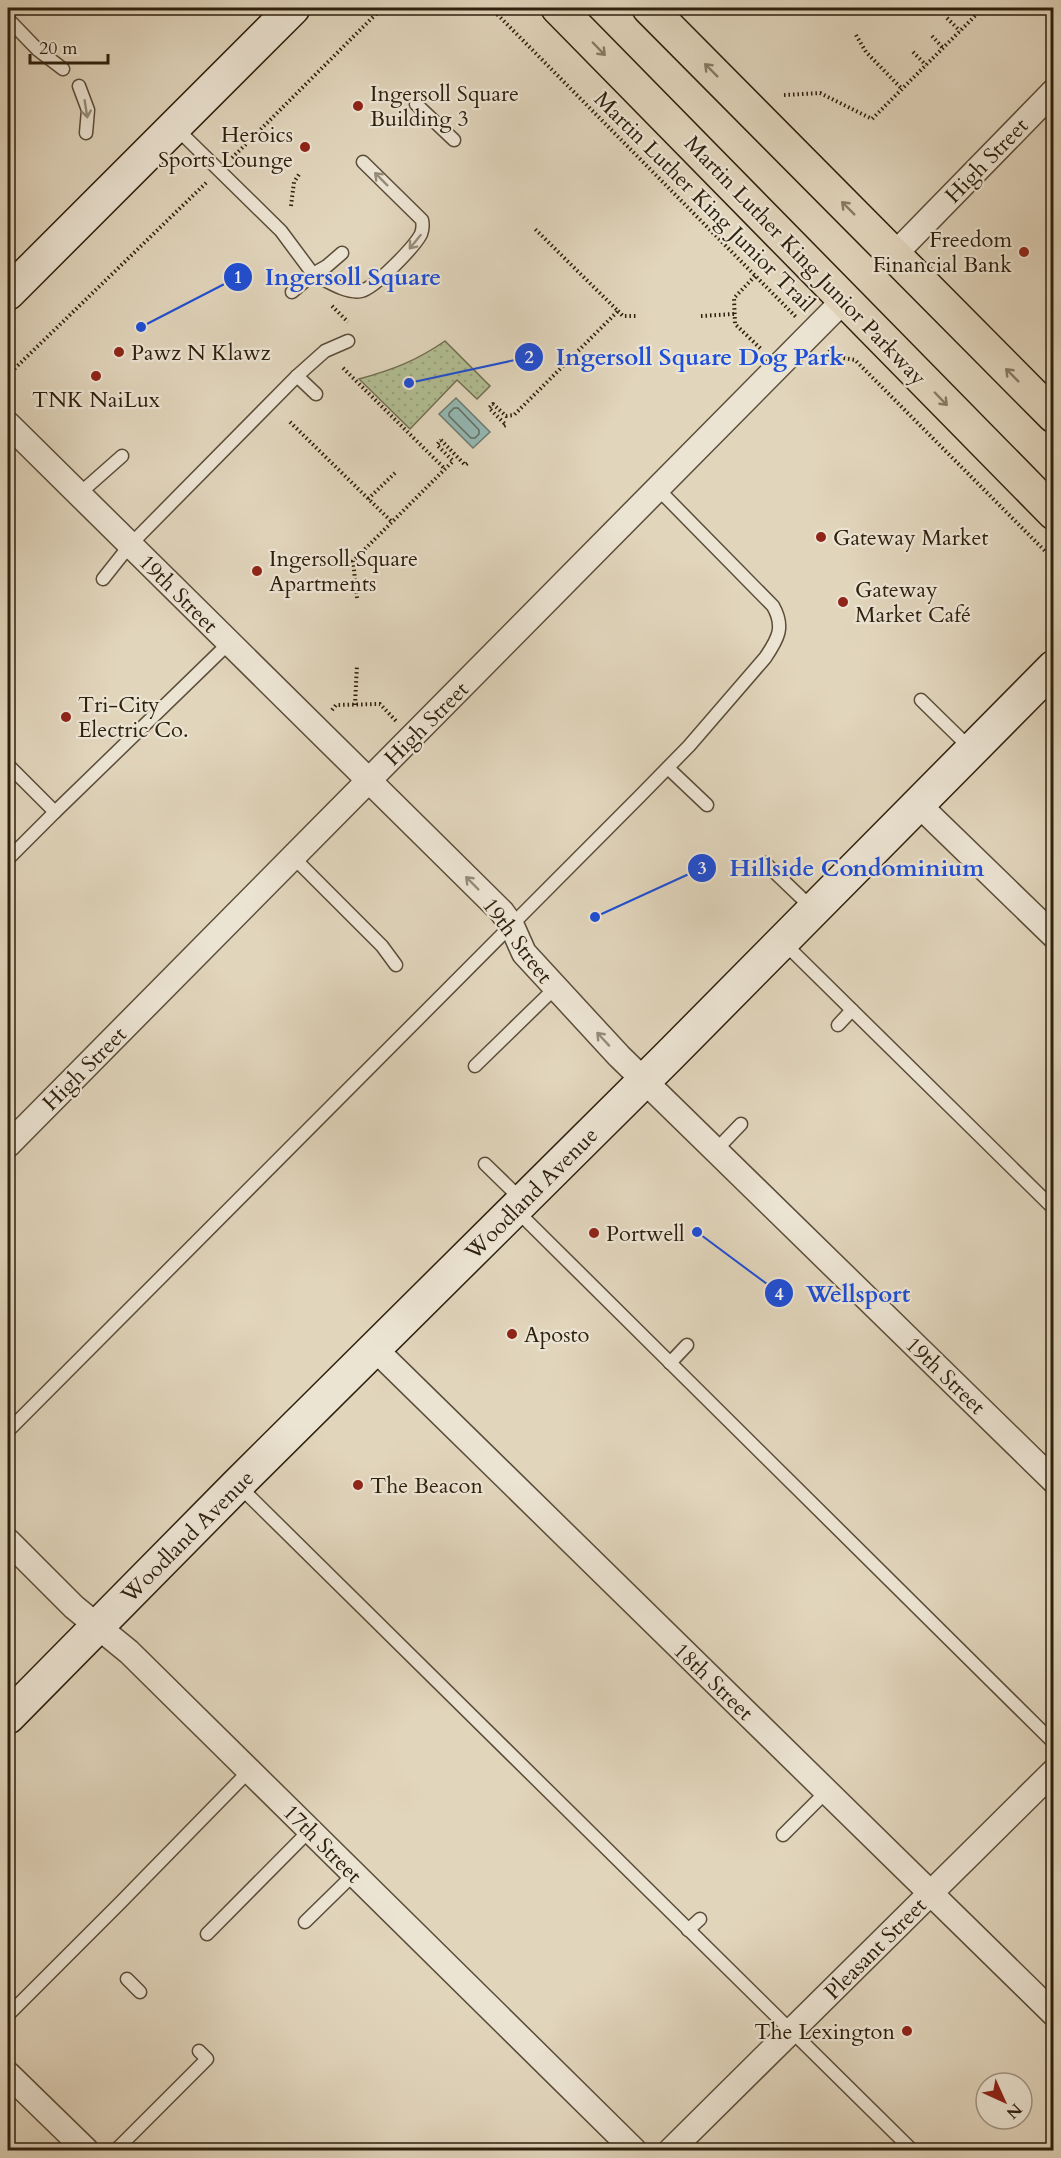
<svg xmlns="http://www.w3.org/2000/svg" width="1061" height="2158" viewBox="0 0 1061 2158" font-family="Cardo,serif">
<defs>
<pattern id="grass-dots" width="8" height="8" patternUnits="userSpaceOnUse" patternTransform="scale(1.5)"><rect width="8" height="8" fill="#b1bd92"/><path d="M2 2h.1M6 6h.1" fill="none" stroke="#99a27d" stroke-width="1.8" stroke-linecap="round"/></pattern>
</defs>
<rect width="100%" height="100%" fill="#e1d5bc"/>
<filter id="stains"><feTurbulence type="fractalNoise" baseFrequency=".00333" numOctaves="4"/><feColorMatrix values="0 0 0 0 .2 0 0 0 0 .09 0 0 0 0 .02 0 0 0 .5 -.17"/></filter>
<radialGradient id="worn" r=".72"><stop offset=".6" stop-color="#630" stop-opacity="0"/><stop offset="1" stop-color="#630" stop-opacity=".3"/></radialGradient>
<path fill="url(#grass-dots)" stroke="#706e50" stroke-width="1.5" d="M445,341l45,45 -13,13 -20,-19 -47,49 -51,-50c33,-9 57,-18 86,-38z"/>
<polygon fill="#94b8b4" stroke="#6b7b71" stroke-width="1.5" points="456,398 490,432 473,448 439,414"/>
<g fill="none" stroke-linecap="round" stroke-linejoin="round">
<polygon stroke="#616c60" stroke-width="1.5" points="454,408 458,408 479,430 479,434 475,438 471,438 449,416 449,413"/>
<g stroke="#5b4d39" stroke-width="15">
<g id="lane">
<polyline points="8,19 38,50 63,69"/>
<polyline points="79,86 88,110 86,133"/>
<polyline points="416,104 454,140"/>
<polyline points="175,127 281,231 313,274 292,292"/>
<path d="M313,274c13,6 33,20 48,17 14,-3 54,-45 60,-57 2,-5 2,-9 1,-14l-59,-58"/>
<polyline points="313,274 327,266 342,253"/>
<polyline points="297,376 316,394"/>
<polyline points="79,494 122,456"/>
<polyline points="103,579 130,545 297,376 325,351 348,341"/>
<polyline points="921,700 971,749"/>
<polyline points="8,765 55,812 229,643"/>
<polyline points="668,768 707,805"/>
<polyline points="293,857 382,946 396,965"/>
<polyline points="8,859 55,812"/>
<polyline points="765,863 812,908"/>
<polyline points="783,942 1054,1209"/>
<polyline points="838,1025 852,1010"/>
<polyline points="475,1066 555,988"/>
<polyline points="715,1151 741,1124"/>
<polyline points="485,1164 523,1201"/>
<polyline points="515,1209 1054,1743"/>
<polyline points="670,1363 687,1345"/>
<path d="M8,1431l631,-634 50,-51 76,-88c13,-19 20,-31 8,-52l-116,-118"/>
<polyline points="238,1485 912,2150"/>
<polyline points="783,1835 827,1791"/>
<polyline points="305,1922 354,1874"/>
<polyline points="688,1930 700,1919"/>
<polyline points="207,1934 310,1830"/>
<polyline points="127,1979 140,1992"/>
<polyline points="8,2015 121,1902 250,1770"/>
<polyline points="116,2150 207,2059 199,2051"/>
</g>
</g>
<g stroke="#5b4d39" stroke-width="27">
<g id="street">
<polyline points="894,255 1054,91"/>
<polyline points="8,424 502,912 512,926 524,953 619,1056 1054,1481"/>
<polyline points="918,804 1054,936"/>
<polyline points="8,1145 844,300"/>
<polyline points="375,1349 1054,2014"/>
<polyline points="8,1541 74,1607 129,1652 634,2150"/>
<polyline points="8,2074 86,2150"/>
<polyline points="671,2150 1054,1771"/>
</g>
</g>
<g stroke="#2e200d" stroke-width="36">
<g id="secondary">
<polyline points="8,293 293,8"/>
<polyline points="8,1717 238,1484 669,1056 1054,667"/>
</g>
</g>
<g stroke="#2e200d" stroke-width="36">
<g id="primary">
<polyline points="558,8 1054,513"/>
<polyline points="649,8 1054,416"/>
</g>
</g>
<g stroke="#2e200d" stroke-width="4" stroke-dasharray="1.5 3" stroke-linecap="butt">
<polyline points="491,8 796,317"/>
<polyline points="969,8 976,14"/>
<polyline points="947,18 960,31"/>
<polyline points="856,35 866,52 902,89"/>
<polyline points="932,36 943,48"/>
<polyline points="913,52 926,65"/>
<polyline points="784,95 820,93 872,119 983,8"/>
<polyline points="232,158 382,8"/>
<polyline points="291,206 294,182 300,173"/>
<polyline points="755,276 734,298 735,324 761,349"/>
<polyline points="332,306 348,322"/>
<polyline points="618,311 623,316 636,316"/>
<polyline points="701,316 734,314"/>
<polyline points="829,349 837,357 855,360 1054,560"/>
<polyline points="343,368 445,469"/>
<polyline points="8,375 207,182"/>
<polyline points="290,422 392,522"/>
<polyline points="504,426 506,425 489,408 493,404 506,416 514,415 618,311 534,228"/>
<polyline points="441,440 465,465 468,463"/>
<polyline points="368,499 395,473"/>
<polyline points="357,598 353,561 453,461 437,445 441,440"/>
<polyline points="355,705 357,665"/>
<polyline points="332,710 336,705 380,704 396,721"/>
</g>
<use href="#lane" stroke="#ece4d3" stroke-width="12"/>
<use href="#street" stroke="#ece4d3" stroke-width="24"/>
<use href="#secondary" stroke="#ece4d3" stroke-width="33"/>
<use href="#primary" stroke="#e1d5bc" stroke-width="33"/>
</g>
<defs><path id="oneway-shaft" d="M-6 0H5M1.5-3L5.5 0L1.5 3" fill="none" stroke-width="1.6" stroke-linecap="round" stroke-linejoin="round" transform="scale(1.5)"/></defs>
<g stroke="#887a64">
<use href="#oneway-shaft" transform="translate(599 49) rotate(46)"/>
<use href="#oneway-shaft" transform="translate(711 70) rotate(-135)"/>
<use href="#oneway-shaft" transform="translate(848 208) rotate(-135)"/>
<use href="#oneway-shaft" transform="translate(1012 375) rotate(-135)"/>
<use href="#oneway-shaft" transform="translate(941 399) rotate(46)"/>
</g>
<g stroke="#968c7a">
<use href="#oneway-shaft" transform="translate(86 109) rotate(81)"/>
<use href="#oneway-shaft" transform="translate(381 179) rotate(-135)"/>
<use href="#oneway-shaft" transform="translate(415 242) rotate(129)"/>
<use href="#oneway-shaft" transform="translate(472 883) rotate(-135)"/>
<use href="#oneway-shaft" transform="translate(603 1039) rotate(-133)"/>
</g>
<g fill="#8f2418" stroke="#ece4d3" stroke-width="2">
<circle cx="358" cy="106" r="6"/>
<circle cx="305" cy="147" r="6"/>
<circle cx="1024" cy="252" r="6"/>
<circle cx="119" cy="352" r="6"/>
<circle cx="96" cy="376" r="6"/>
<circle cx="821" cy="537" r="6"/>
<circle cx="257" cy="571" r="6"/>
<circle cx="843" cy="602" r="6"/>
<circle cx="66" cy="717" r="6"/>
<circle cx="594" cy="1233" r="6"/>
<circle cx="512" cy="1334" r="6"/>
<circle cx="358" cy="1485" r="6"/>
<circle cx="907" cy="2031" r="6"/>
</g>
<g text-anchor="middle" stroke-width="4.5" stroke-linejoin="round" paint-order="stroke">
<g font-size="22" fill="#2e200d" stroke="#ece4d3" text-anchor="start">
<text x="370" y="101">Ingersoll Square<tspan x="370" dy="25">Building 3</tspan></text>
<text x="293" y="142" text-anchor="end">Heroics<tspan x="293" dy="25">Sports Lounge</tspan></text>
<text x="1012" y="247" text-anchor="end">Freedom<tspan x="1012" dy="25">Financial Bank</tspan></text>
<text x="131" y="360">Pawz N Klawz</text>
<text x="96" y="407" text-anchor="middle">TNK NaiLux</text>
<text x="833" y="545">Gateway Market</text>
<text x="269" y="566">Ingersoll Square<tspan x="269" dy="25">Apartments</tspan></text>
<text x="855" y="597">Gateway<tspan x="855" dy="25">Market Café</tspan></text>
<text x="78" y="712">Tri-City<tspan x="78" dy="25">Electric Co.</tspan></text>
<text x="606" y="1241">Portwell</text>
<text x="524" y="1342">Aposto</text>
<text x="370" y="1493">The Beacon</text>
<text x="895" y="2039" text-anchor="end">The Lexington</text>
</g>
<g font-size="22" fill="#2e200d" stroke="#ece4d3">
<text transform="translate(986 160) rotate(-46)" y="8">High Street</text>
<text transform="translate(705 201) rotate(45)" y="8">Martin Luther King Junior Trail</text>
<text transform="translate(806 260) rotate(46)" y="8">Martin Luther King Junior Parkway</text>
<text transform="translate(179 593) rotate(45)" y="8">19th Street</text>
<text transform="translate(426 723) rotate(-45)" y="8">High Street</text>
<text transform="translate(518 940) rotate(53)" y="8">19th Street</text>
<text transform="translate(84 1068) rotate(-45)" y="8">High Street</text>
<text transform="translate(531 1193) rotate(-45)" y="8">Woodland Avenue</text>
<text transform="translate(946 1375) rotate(44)" y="8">19th Street</text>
<text transform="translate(187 1536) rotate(-45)" y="8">Woodland Avenue</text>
<text transform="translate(714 1681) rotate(44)" y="8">18th Street</text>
<text transform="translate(323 1843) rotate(45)" y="8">17th Street</text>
<text transform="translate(875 1948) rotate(-45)" y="8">Pleasant Street</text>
</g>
</g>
<path fill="none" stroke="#1d4ed8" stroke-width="2" d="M141 327L238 277M409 383L529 357M595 917L702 868M697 1232L779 1293"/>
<g fill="#1d4ed8" stroke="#ece4d3" stroke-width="2">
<circle cx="141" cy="327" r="6"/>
<circle cx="409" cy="383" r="6"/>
<circle cx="595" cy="917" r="6"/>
<circle cx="697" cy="1232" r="6"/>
<circle cx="238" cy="277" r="15"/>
<circle cx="529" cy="357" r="15"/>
<circle cx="702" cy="868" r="15"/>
<circle cx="779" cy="1293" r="15"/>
</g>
<g font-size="18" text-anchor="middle" font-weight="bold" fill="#fff">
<text x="238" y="283">1</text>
<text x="529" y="363">2</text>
<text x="702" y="874">3</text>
<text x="779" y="1300">4</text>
</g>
<g font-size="24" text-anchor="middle" font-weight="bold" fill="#1d4ed8" stroke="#ece4d3" stroke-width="4.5" stroke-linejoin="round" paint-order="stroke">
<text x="353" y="285">Ingersoll Square</text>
<text x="700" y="365">Ingersoll Square Dog Park</text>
<text x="857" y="876">Hillside Condominium</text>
<text x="858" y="1302">Wellsport</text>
</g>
<rect width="1061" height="2158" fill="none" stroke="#e1d5bc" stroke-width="30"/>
<rect x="9" y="9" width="1043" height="2140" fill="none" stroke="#2e200d" stroke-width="3"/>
<rect x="15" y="15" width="1031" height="2128" fill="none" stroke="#2e200d" stroke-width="1.5"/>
<g transform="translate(1004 2101) rotate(135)"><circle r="28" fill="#ece4d3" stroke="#a09684" stroke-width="1.5"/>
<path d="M0-4.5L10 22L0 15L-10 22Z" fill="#8f2418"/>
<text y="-9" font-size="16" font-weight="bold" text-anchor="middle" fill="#2e200d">N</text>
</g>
<path d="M30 54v9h78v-9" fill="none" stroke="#2e200d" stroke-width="3"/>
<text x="39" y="54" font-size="18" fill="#2e200d" stroke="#ece4d3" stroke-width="4.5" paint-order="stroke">20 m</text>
<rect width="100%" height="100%" filter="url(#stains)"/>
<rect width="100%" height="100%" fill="url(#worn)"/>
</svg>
